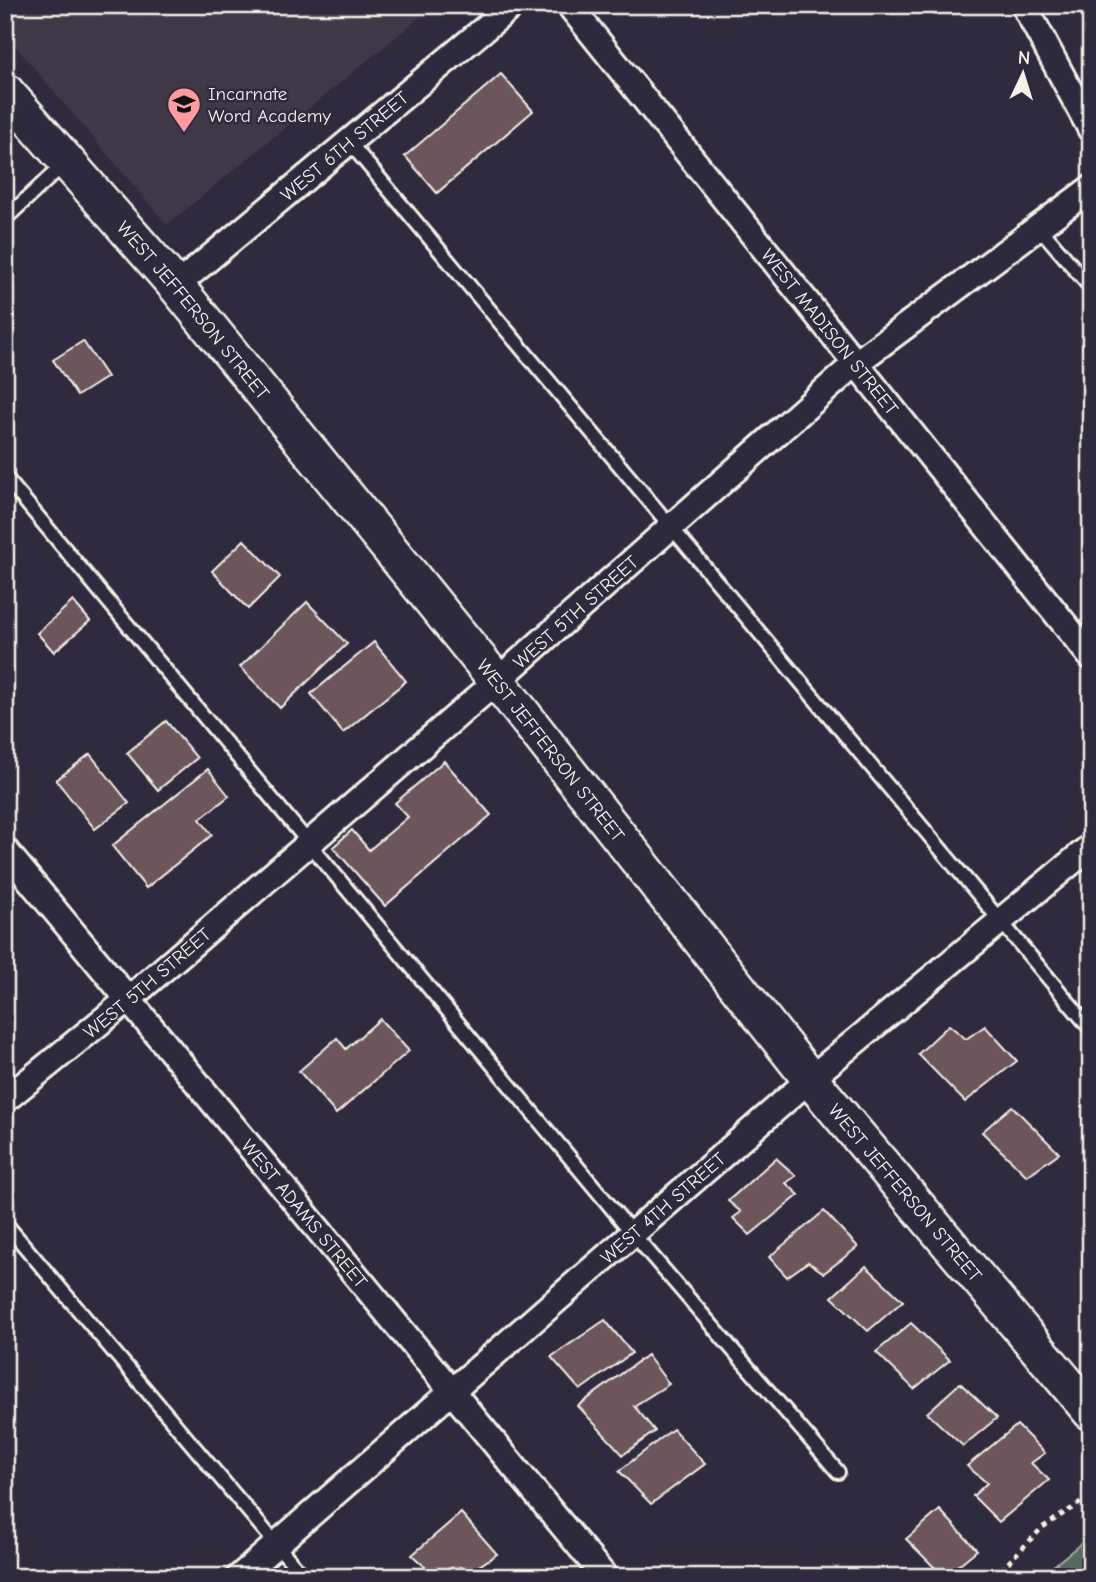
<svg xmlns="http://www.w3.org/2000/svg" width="1096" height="1582" viewBox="0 0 1096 1582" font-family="'Comic Neue',sans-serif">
<rect width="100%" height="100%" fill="#2f2a3d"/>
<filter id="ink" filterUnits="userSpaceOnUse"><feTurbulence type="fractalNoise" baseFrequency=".0143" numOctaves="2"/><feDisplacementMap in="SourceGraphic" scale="14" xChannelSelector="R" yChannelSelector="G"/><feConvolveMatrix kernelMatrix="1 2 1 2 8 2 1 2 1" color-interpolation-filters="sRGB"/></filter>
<g filter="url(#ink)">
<polygon fill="#413746" points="5,5 435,5 167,225 5,34"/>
<polygon fill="#566760" stroke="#a5aca4" stroke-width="2" points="1091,1535 1091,1577 1040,1577"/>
<g fill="#6c565c" stroke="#f4f1e8" stroke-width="2">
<polygon points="501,74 533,111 437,193 405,156"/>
<polygon points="83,341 107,377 77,396 53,360"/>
<polygon points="244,540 280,577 248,609 212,571"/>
<polygon points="73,601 90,621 54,652 37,633"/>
<polygon points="307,602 347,644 280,708 240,667"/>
<polygon points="374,642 406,681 343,733 311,694"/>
<polygon points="166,721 197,758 158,790 127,753"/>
<polygon points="90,754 129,803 95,829 56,780"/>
<polygon points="444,761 491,815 385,906 333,847 352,830 369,850 408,817 395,803"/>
<polygon points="208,769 229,796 200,819 212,835 146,888 112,846"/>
<polygon points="380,1019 409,1051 336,1114 299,1071 337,1038 346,1049"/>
<polygon points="949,1025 966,1039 985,1026 1017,1061 965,1102 918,1054"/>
<polygon points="1012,1106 1059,1153 1027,1176 982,1132"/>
<polygon points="776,1158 796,1176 786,1183 799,1195 750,1235 733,1218 741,1212 728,1201"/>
<polygon points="824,1211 858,1247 824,1273 808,1262 787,1277 769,1257"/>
<polygon points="866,1266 903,1301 868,1331 832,1297"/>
<polygon points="605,1320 632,1353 580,1390 551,1357"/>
<polygon points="911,1323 950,1360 914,1389 876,1352"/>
<polygon points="647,1355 669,1384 634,1406 655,1431 623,1455 578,1406"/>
<polygon points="960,1383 997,1418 963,1446 927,1413"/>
<polygon points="1017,1425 1045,1453 1031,1463 1049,1480 999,1522 973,1496 987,1483 967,1466"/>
<polygon points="673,1429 705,1464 651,1504 619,1471"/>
<polygon points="940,1510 977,1550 944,1577 906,1539"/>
<polygon points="461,1513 497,1554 470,1572 460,1567 449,1577 436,1577 412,1555"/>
</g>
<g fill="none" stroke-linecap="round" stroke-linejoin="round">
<g stroke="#f4f1e8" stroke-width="18">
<g id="lane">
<polyline points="349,142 1091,1029"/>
<polyline points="5,219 64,164"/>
<polyline points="1039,227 1091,288"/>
<polyline points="5,477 634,1235 838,1472"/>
<polyline points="5,1223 304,1577"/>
</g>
</g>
<g stroke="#f4f1e8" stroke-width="30">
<g id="street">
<path id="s1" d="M569,5l522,652"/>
<polyline points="1024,5 1091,130"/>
<path id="s2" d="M176,286l337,-281"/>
<path id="s3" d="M5,850l600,727"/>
<path id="s4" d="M5,1100l125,-102 367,-317 359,-318 235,-175"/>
<path id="s5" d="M239,1577l571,-498 281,-233"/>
</g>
</g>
<g stroke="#f4f1e8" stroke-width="40">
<g id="secondary">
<path id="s6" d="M5,91l171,195 321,395 313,398 281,333"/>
</g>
</g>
<polyline stroke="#f4f1e8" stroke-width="4.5" stroke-dasharray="5 5" stroke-linecap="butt" points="994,1577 1043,1527 1091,1496"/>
<use href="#lane" stroke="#2f2a3d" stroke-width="12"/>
<use href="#street" stroke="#2f2a3d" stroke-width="24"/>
<use href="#secondary" stroke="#2f2a3d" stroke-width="35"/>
</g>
</g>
<defs>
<g id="school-pin" transform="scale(1.75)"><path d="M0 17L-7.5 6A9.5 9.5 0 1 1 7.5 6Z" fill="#ff9aa2" stroke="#2f2a3d"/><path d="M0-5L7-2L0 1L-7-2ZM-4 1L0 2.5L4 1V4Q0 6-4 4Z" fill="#111"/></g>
</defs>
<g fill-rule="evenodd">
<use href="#school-pin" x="184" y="104"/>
</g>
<g text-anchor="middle" stroke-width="5" stroke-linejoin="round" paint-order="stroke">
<g font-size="19" fill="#f4f1e8" stroke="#2f2a3d" text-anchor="start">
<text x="208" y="100">Incarnate<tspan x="208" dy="22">Word Academy</tspan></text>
</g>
<g font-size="19" fill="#f4f1e8" stroke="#2f2a3d">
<text dy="7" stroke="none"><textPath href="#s2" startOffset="219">WEST 6TH STREET</textPath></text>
<text dy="7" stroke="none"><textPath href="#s6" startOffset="289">WEST JEFFERSON STREET</textPath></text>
<text dy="7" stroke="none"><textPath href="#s1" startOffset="418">WEST MADISON STREET</textPath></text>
<text dy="7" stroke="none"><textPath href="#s4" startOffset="751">WEST 5TH STREET</textPath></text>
<text dy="7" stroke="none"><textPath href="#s6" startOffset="856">WEST JEFFERSON STREET</textPath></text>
<text dy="7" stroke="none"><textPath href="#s4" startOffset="184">WEST 5TH STREET</textPath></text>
<text dy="7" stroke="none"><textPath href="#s6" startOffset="1423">WEST JEFFERSON STREET</textPath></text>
<text dy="7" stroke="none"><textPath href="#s5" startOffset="562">WEST 4TH STREET</textPath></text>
<text dy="7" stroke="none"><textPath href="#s3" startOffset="471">WEST ADAMS STREET</textPath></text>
</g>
</g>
<rect width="1096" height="1582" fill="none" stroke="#2f2a3d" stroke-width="28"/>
<rect x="14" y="14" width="1068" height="1554" fill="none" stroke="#f4f1e8" stroke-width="2.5" filter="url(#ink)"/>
<g transform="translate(1023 74) rotate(4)" stroke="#2f2a3d" stroke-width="5" paint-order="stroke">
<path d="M0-5L12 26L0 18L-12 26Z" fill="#f4f1e8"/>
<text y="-10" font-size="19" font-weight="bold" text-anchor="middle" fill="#f4f1e8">N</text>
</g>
</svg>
